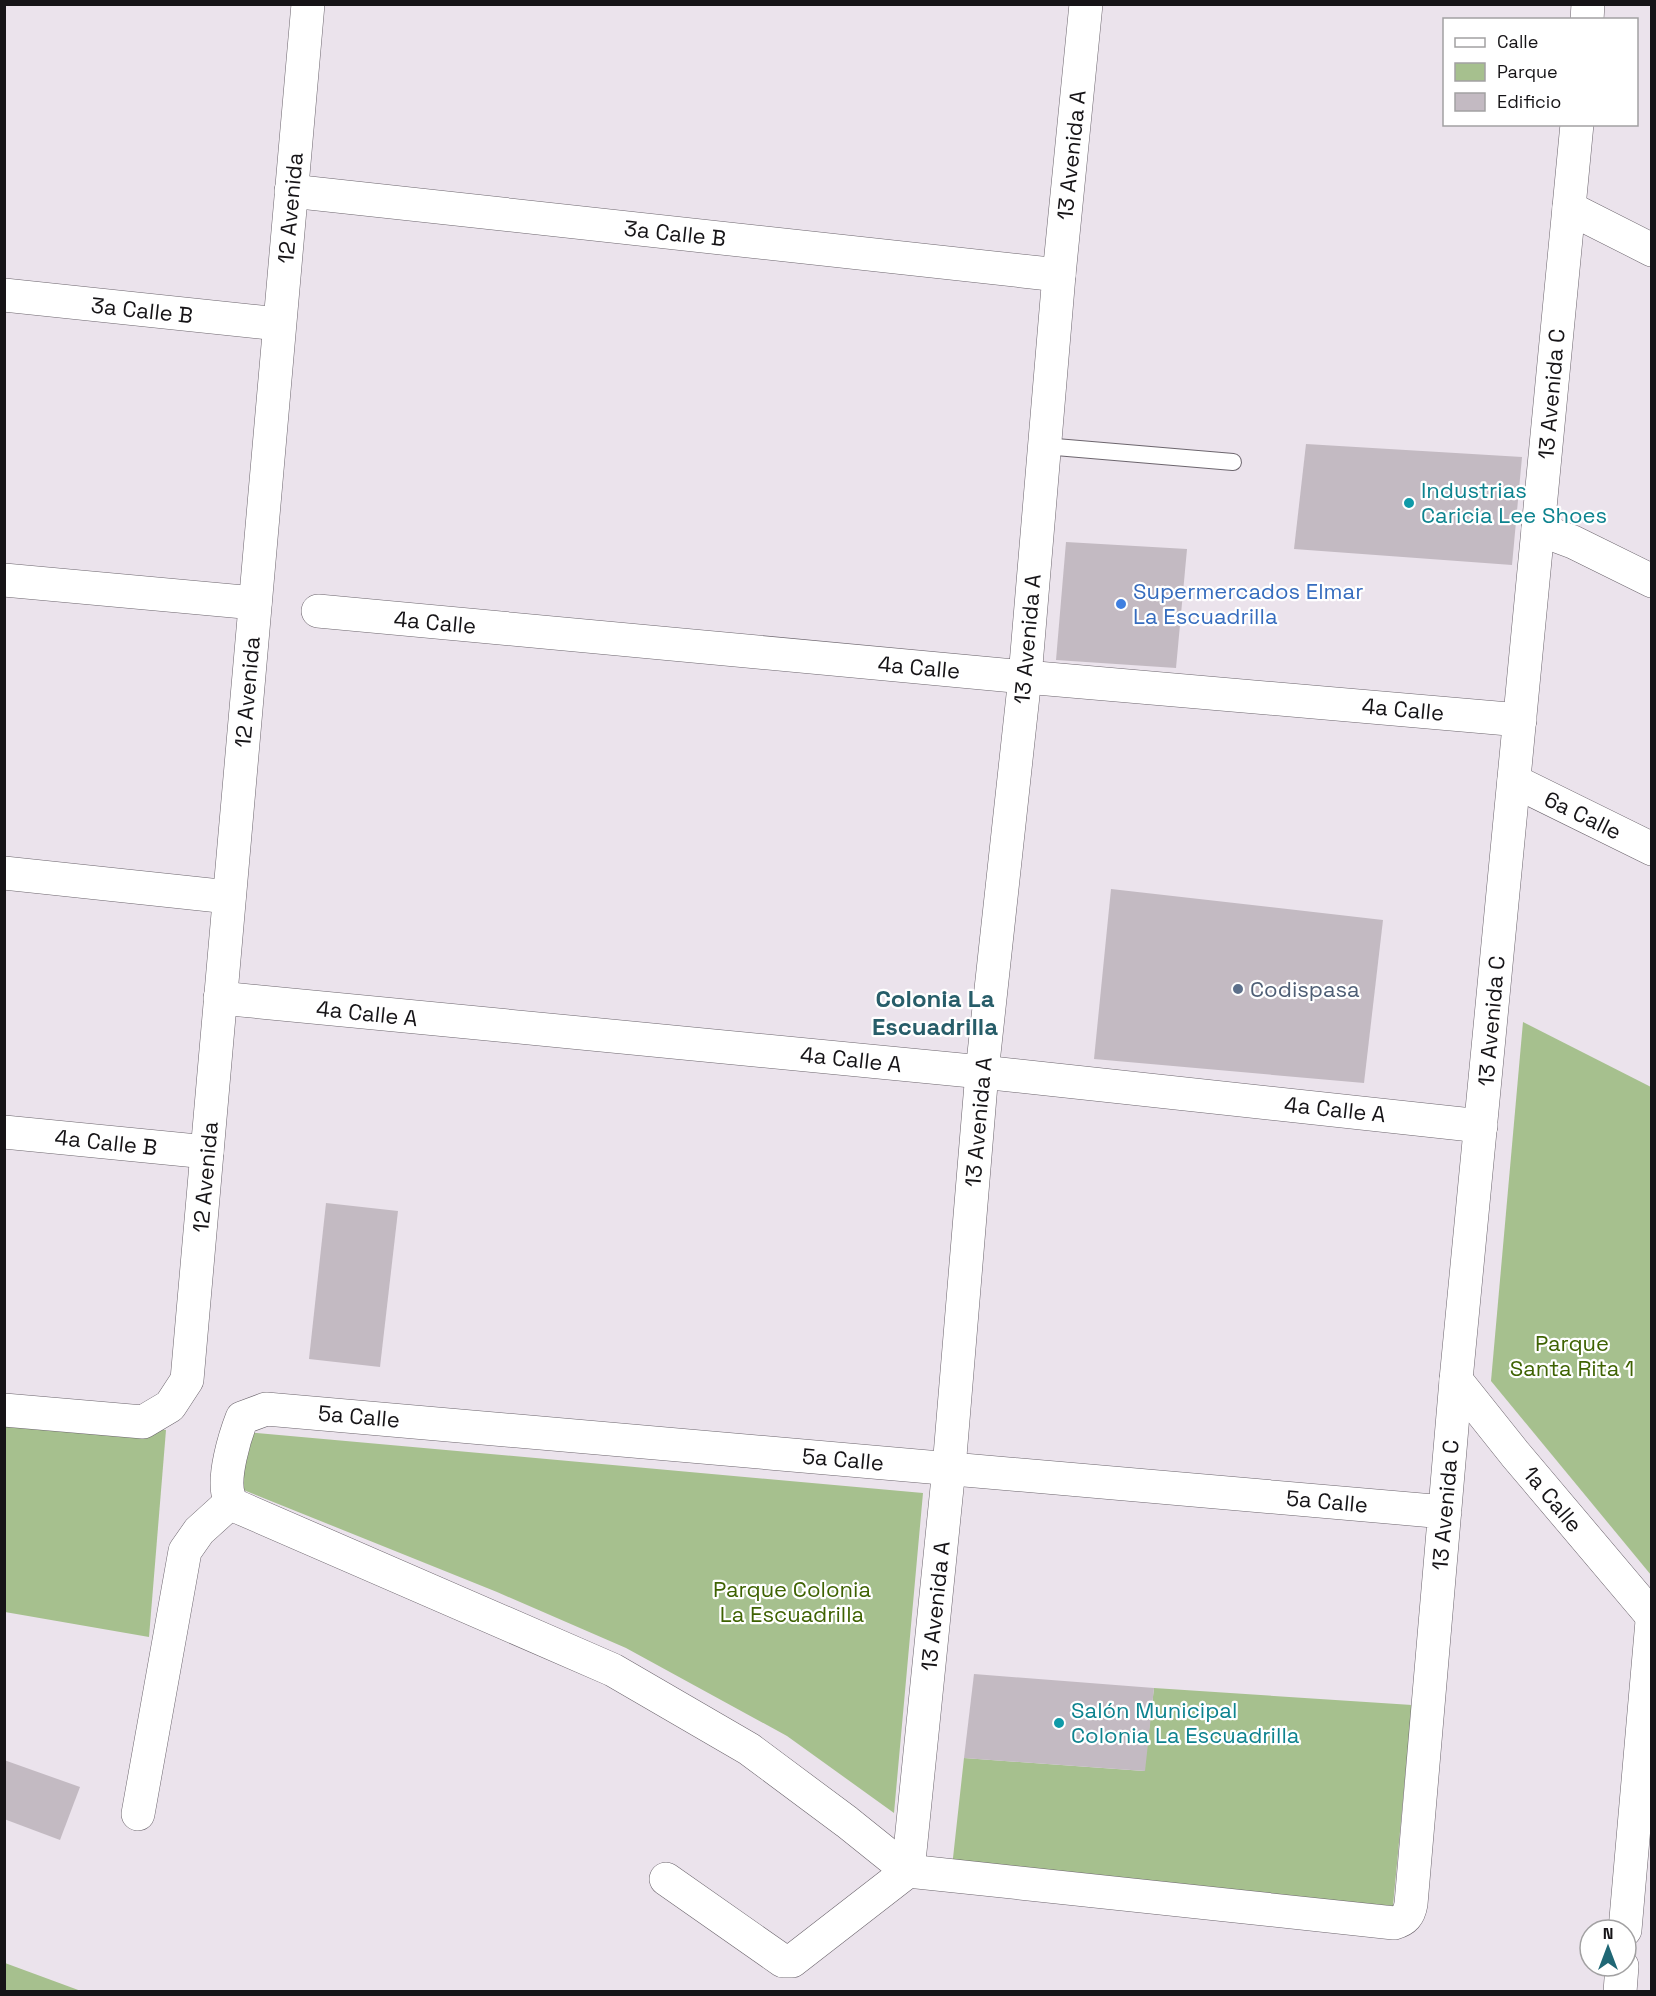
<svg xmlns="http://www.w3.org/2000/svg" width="1656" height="1996" viewBox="0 0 1656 1996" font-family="'Space Grotesk',sans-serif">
<rect width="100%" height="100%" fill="#ebe3ec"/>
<g fill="#a6c08e">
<polygon points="1523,1022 1651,1087 1651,1575 1491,1381"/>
<polygon points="4,1412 166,1430 149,1637 5,1612"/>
<polygon points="247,1432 923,1493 894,1813 787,1736 626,1648 497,1592 241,1489"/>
<polygon points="1154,1688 1412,1705 1393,1906 952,1867 964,1758 1144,1771"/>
<polygon points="4,1963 5,1963 81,1991 5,1991"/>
</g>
<g fill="#c3bac2">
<polygon points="1306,444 1522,457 1512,565 1294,549"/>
<polygon points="1066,542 1187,549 1176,668 1056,660"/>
<polygon points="1111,889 1383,920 1364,1083 1094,1059"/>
<polygon points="326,1203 398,1211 380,1367 309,1359"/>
<polygon points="974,1674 1154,1688 1145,1771 964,1758"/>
<polygon points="4,1760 80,1787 60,1840 4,1819"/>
</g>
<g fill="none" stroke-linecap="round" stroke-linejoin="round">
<g stroke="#6c656d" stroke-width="18">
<polyline id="service" points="1044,446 1233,462"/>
</g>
<g stroke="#6c656d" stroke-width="34">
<g id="minor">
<polyline points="1587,20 1588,4"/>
<polyline points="291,191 1059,275"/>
<polyline points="1569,208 1652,250"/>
<polyline points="4,295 279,324"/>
<polyline points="1538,529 1573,542 1652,581"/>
<polyline points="4,580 255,603"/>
<polyline points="318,611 1025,677 1520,720"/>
<polyline points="1514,781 1652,849"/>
<polyline points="4,873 229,897"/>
<polyline points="220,998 982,1072 1481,1126"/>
<polyline points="4,1132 207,1152"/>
<polyline points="1456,1380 1515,1454 1652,1616"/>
<polyline points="4,1410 143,1422 170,1406 187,1380 308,4"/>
<path d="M1445,1512l-1179,-103 -24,9c-7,18 -20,60 -13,79 1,5 5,7 9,10l375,163 136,79 98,73 61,49 486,52c11,-3 15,-8 17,-19l45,-524 121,-1256"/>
<polyline points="138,1814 185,1551 199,1531 231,1502"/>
<polyline points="666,1879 783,1961 792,1961 908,1871 949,1468 982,1072 1025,677 1059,275 1086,4"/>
<polyline points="1625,1930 1652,1621"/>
<polyline points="1620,1992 1622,1966"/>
</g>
</g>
<use href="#service" stroke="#fff" stroke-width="16"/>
<use href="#minor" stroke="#fff" stroke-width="33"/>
</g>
<g fill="#0f9aa8" stroke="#fff" stroke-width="2">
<circle cx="1409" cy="503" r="6"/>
<circle cx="1059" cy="1723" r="6"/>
</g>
<circle fill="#3f7fe0" stroke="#fff" stroke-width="2" cx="1121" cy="604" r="6"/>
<circle fill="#5c6f8a" stroke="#fff" stroke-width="2" cx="1238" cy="989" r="6"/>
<g text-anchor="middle" stroke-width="4.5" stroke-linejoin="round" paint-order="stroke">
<g font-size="22" fill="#161417" stroke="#fff">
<text transform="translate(1071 155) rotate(-84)" y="8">13 Avenida A</text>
<text transform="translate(290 208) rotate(-85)" y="8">12 Avenida</text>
<text transform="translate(675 233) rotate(6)" y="8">3a Calle B</text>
<text transform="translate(142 310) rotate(6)" y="8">3a Calle B</text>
<text transform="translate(1551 394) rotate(-85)" y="8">13 Avenida C</text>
<text transform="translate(435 622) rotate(5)" y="8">4a Calle</text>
<text transform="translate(1027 639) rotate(-85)" y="8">13 Avenida A</text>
<text transform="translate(919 667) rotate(5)" y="8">4a Calle</text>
<text transform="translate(247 692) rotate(-85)" y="8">12 Avenida</text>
<text transform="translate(1403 709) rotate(5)" y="8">4a Calle</text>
<text transform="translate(1583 815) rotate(26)" y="8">6a Calle</text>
<text transform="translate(367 1013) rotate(6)" y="8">4a Calle A</text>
<text transform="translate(1491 1021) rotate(-85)" y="8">13 Avenida C</text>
<text transform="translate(851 1059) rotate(6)" y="8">4a Calle A</text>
<text transform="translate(1335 1109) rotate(6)" y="8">4a Calle A</text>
<text transform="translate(978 1122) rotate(-85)" y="8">13 Avenida A</text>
<text transform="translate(106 1142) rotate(6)" y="8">4a Calle B</text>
<text transform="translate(205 1177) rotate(-85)" y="8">12 Avenida</text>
<text transform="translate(359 1416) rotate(5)" y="8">5a Calle</text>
<text transform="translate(843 1459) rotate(5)" y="8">5a Calle</text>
<text transform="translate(1553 1499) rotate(50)" y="8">1a Calle</text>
<text transform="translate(1327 1501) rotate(5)" y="8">5a Calle</text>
<text transform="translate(1445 1505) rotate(-85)" y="8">13 Avenida C</text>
<text transform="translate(935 1606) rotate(-84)" y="8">13 Avenida A</text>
</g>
<g font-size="22" fill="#0d838f" stroke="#fff" text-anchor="start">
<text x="1421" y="498">Industrias<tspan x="1421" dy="25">Caricia Lee Shoes</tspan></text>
<text x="1071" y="1718">Salón Municipal<tspan x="1071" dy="25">Colonia La Escuadrilla</tspan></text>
</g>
<g font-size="22" fill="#366cbe" stroke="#fff" text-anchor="start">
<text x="1133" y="599">Supermercados Elmar<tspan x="1133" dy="25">La Escuadrilla</tspan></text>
</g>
<g font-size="22" fill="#4e5e75" stroke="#fff" text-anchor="start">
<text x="1250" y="997">Codispasa</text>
</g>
<g font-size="22" fill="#3e6202" stroke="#fff">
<text x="1572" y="1351">Parque<tspan x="1572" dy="25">Santa Rita 1</tspan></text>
<text x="792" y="1597">Parque Colonia<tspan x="792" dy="25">La Escuadrilla</tspan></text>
</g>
<g font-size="24" font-weight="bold" fill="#275d69" stroke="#fff">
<text x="935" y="1007">Colonia La<tspan x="935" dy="28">Escuadrilla</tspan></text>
</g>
</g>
<rect width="1656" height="1996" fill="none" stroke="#161417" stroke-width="12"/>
<rect x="1443" y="18" width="195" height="108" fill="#ffffff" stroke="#a2a1a2" stroke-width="1.5"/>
<rect x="1455" y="38" width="30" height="9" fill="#ffffff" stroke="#a2a1a2" stroke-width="1.5"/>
<text x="1497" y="48" font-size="18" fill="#161417">Calle</text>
<rect x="1455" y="63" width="30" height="18" fill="#a6c08e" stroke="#a2a1a2" stroke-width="1.5"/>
<text x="1497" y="78" font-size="18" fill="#161417">Parque</text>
<rect x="1455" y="93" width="30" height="18" fill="#c3bac2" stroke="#a2a1a2" stroke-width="1.5"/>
<text x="1497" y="108" font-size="18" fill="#161417">Edificio</text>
<g transform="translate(1608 1948)"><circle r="28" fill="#ffffff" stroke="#a2a1a2" stroke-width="1.5"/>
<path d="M0-4.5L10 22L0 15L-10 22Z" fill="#206775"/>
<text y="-9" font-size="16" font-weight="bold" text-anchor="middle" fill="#161417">N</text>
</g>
</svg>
